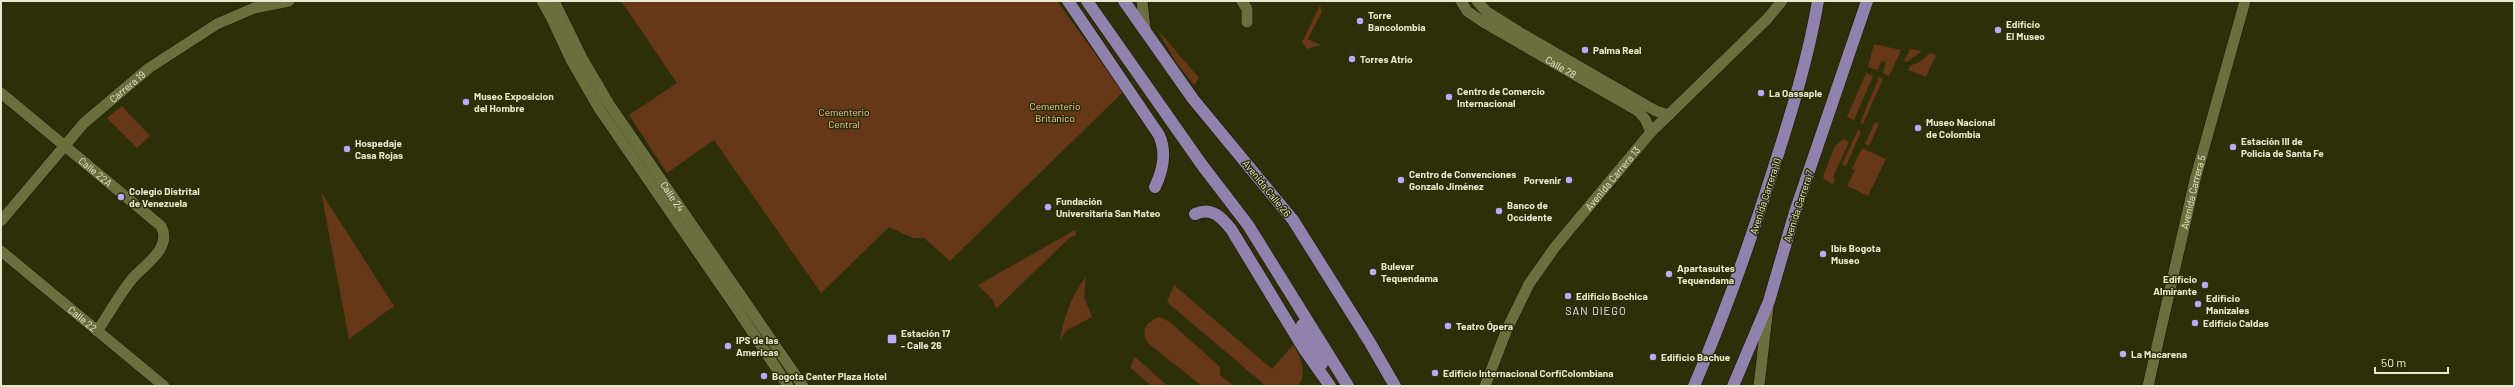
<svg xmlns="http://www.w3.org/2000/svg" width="2515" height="387" viewBox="0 0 2515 387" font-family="Barlow,sans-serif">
<rect width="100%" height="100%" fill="#2d2f08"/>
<g fill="#663818">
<polygon points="621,1 1057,1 1123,92 950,261 924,238 913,238 889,227 821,293 714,140 667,173 629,115 677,83"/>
<polygon points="1320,5 1322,12 1308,39 1321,45 1307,49 1302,42"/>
<polygon points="1157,29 1199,78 1194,85 1176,62"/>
<polygon points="1874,44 1901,50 1889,76 1883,73 1886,62 1882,61 1877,70 1868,67"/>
<polygon points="1910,49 1922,51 1907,62 1904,61"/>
<polygon points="1930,53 1936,55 1926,77 1908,70 1910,66 1921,61"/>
<polygon points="1866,73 1873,76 1854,120 1847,117"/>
<polygon points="1879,77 1883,79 1863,124 1860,123"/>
<polygon points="122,106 150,136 137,148 107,118"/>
<polygon points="1875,122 1879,124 1869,146 1865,144"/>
<polygon points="1858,130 1861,132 1846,166 1842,164"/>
<polygon points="1844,139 1849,142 1833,177 1835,179 1833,185 1824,179 1823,176 1835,146"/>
<polygon points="1862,148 1886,159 1868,196 1847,186 1855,170 1852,169"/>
<polygon points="321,192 394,306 349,339"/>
<polygon points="1075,230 1076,235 1068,239 996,309 993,300 978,285"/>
<path d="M1086,277l-2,20 8,20 -25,13 -7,10c4,-22 11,-45 26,-63z"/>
<path d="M1174,285l98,84 22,-25c6,13 14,29 4,42h-32l-99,-84z"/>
<path d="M1159,317l11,5 50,45v8l14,11h-32l-53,-42c-9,-12 -4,-22 10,-27z"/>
<polygon points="1135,357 1168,386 1151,386 1130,367"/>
</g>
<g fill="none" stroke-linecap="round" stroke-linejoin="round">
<g stroke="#151600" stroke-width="12">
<g id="secondary">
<polyline points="542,1 551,17 571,60 600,110 735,306 788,386"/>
<path id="s1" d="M554,1l28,57 27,46 194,282"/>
<polyline points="1142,1 1145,29"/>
<polyline points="1242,1 1247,9 1247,22"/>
<path id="s2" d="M1461,1l6,10 16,11 155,89 7,8 6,13"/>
<polyline points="1477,1 1487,12 1519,32 1656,111 1669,115"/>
<path id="s3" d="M1,93l160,133c12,22 -17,39 -29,53 -13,16 -23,35 -35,52"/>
<path id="s4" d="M1,221l83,-98 65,-55 68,-44 37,-16 35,-7"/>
<path id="s5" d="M1,251l163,135"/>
<path id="s6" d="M1485,386l22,-57 22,-45 26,-37 96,-115 116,-113 15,-18"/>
<polyline points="1759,386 1768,307"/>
<path id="s7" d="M2148,386l47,-206 50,-179"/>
</g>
</g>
<g stroke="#151600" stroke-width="13">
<g id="primary">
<path d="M1068,1l91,134c8,18 4,35 -4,52"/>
<polyline points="1087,1 1202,165 1248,225 1348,386"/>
<polyline points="1124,1 1193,99 1293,220 1369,341 1395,386"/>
<path d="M1195,214c17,-8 27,4 36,15l73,120 26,37"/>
<polyline points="1302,325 1322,364"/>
<path d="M1694,386c30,-70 56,-143 79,-216 18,-56 35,-111 45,-169"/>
<polyline points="1733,386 1769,301 1795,212 1867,1"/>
</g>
</g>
<use href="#secondary" stroke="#6b6f3d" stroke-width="11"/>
<use href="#primary" stroke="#8f82ad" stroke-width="12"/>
</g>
<g fill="#b9abf7" stroke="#2d2f08" stroke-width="1.5">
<circle cx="1360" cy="21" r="4"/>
<circle cx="1998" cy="30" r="4"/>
<circle cx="1585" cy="50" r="4"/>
<circle cx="1352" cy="59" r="4"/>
<circle cx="1761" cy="93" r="4"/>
<circle cx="1449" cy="97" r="4"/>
<circle cx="466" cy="102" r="4"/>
<circle cx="1918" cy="128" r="4"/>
<circle cx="2233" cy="147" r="4"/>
<circle cx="347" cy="149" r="4"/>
<circle cx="1401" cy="180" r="4"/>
<circle cx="1569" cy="180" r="4"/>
<circle cx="121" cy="197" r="4"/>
<circle cx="1048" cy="207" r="4"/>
<circle cx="1499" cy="211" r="4"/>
<circle cx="1823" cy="254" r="4"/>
<circle cx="1373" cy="272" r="4"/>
<circle cx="1669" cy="274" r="4"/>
<circle cx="2205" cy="285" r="4"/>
<circle cx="1568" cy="296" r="4"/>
<circle cx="2198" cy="304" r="4"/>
<circle cx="2195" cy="323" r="4"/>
<circle cx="1448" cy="326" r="4"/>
<rect x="887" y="334" width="10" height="10" rx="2"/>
<circle cx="728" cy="346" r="4"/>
<circle cx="2123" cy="354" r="4"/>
<circle cx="1653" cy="357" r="4"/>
<circle cx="1435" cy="373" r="4"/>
<circle cx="764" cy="376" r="4"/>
</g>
<g text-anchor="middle" stroke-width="3" stroke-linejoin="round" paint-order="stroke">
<g font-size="10" font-weight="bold" fill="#e7eacf" stroke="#2d2f08" text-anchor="start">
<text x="1368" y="19">Torre<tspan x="1368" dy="12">Bancolombia</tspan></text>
<text x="2006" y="28">Edificio<tspan x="2006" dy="12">El Museo</tspan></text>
<text x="1593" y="54">Palma Real</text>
<text x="1360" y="63">Torres Atrio</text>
<text x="1457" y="95">Centro de Comercio<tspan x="1457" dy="12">Internacional</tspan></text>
<text x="1769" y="97">La Oassaple</text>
<text x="474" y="100">Museo Exposicion<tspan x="474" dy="12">del Hombre</tspan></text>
<text x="1926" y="126">Museo Nacional<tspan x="1926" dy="12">de Colombia</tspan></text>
<text x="2241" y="145">Estación III de<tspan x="2241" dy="12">Policia de Santa Fe</tspan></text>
<text x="355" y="147">Hospedaje<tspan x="355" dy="12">Casa Rojas</tspan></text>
<text x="1409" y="178">Centro de Convenciones<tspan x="1409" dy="12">Gonzalo Jiménez</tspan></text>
<text x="1561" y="184" text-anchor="end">Porvenir</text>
<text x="129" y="195">Colegio Distrital<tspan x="129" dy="12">de Venezuela</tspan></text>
<text x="1056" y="205">Fundación<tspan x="1056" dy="12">Universitaria San Mateo</tspan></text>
<text x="1507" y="209">Banco de<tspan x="1507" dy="12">Occidente</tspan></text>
<text x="1831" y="252">Ibis Bogota<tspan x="1831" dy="12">Museo</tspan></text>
<text x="1381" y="270">Bulevar<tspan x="1381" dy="12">Tequendama</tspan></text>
<text x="1677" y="272">Apartasuites<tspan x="1677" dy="12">Tequendama</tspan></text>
<text x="2197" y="283" text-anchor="end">Edificio<tspan x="2197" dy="12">Almirante</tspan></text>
<text x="1576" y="300">Edificio Bochica</text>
<text x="2206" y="302">Edificio<tspan x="2206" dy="12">Manizales</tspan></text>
<text x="2203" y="327">Edificio Caldas</text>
<text x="1456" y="330">Teatro Ópera</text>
<text x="901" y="337">Estación 17<tspan x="901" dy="12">- Calle 26</tspan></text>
<text x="736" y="344">IPS de las<tspan x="736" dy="12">Americas</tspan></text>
<text x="2131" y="358">La Macarena</text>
<text x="1661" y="361">Edificio Bachue</text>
<text x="1443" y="377">Edificio Internacional CorfiColombiana</text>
<text x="772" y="380">Bogota Center Plaza Hotel</text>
</g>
<g font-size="10" fill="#e7eacf" stroke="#2d2f08">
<text dy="4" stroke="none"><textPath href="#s2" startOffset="121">Calle 28</textPath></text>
<text dy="4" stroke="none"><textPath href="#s4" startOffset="185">Carrera 19</textPath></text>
<text dy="4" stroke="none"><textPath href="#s3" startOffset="123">Calle 22A</textPath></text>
<text dy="4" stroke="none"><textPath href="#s6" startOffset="246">Avenida Carrera 13</textPath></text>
<text transform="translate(1267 188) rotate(51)" y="4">Avenida Calle 26</text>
<text dy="4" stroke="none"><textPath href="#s7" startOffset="199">Avenida Carrera 5</textPath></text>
<text transform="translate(1765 196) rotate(-72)" y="4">Avenida Carrera 10</text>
<text dy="4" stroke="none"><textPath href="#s1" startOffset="229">Calle 24</textPath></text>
<text transform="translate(1798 206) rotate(-72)" y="4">Avenida Carrera 7</text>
<text dy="4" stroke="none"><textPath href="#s5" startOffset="106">Calle 22</textPath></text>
</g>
<g font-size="10" fill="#fac6a7" stroke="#2d2f08">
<text x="1055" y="110">Cementerio<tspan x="1055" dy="12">Británico</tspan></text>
<text x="844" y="116">Cementerio<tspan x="844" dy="12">Central</tspan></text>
</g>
<g font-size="11" letter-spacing="1" fill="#e4e0fd" stroke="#2d2f08">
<text x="1596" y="315">SAN DIEGO</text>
</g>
</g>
<rect width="2515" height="387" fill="none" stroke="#e7eacf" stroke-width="4"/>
<path d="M2375 367v6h73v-6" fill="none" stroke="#e7eacf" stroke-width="2"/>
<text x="2381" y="367" font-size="12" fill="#e7eacf" stroke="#2d2f08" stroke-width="3" paint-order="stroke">50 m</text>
</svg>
